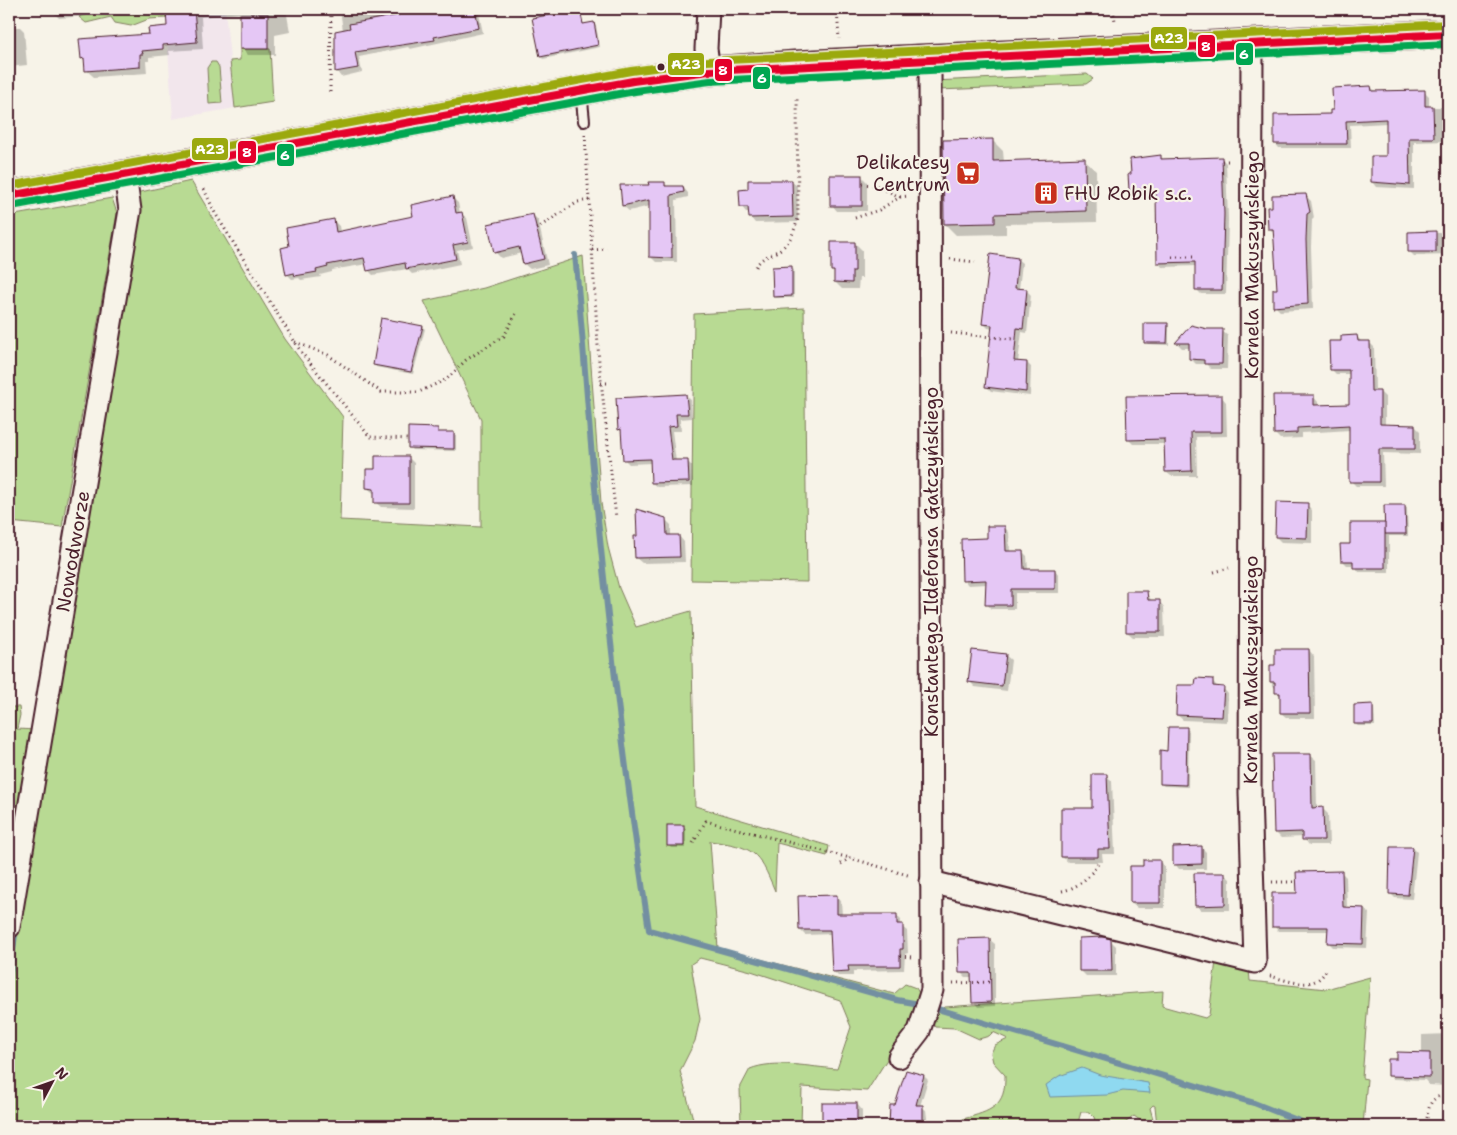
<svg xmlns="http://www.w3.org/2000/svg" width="1457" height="1135" viewBox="0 0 1457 1135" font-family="'Shantell Sans',sans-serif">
<rect width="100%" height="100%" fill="#f7f3e8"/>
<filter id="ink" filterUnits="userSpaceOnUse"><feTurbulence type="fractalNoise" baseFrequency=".02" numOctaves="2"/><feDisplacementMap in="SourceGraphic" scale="10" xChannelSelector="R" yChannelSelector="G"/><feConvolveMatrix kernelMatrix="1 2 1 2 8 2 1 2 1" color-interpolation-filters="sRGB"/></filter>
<g filter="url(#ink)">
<polygon fill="#f2e6ec" points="165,9 225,9 235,108 173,119"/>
<g fill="#b8da93" stroke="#817c5f">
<polygon points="91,9 165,9 166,18 149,19 131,26 115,23 111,17 86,23 79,17"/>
<polygon points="240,49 270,49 273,102 235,108 230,61 240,60"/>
<polygon points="211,62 216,62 219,67 222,103 209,104 207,68"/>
<polygon points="1087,74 1093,79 1086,84 938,90 933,81"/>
<path d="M191,181l94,158 58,78 -3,103 141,7v-108l-57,-118 60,-13 99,-32 18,247 7,44 11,41 17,39 55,-16 4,195 134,40 -2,10 -50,-13 -2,48c-17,-41 -21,-44 -65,-50l8,107 176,46 11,-10 11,4 5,8v19l-30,38 -24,38 -65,-4 -1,39h-60l-1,-38 10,-19c25,-10 60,-2 87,0l14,-42 -11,-27 -89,-29 -51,-13 -9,6 9,55 -5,22 -15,30 15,55h-686v-419h10l1,8 -3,14 19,1 100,-537z"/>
<polygon points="112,198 117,213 62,527 9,522 9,216"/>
<polygon points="804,308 807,582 691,580 694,314"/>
<path d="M1216,961l33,8 1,12 76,8 44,-12 -8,101 5,1 -4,47h-206l-2,-20 -2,-1 -3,3 3,11 -3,5 -3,1 -13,-9 -13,10h-25l-2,-9 -5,-5h-8l-4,14h-119l5,-7c28,-8 43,-12 42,-44l-12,-13 -2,-9 4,-8 13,-6 -15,-7 -4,4 -10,3 -24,-11 -20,-1 -5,-7 15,-13 218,-16 -1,15 43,12 4,-3z"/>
</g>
<polygon fill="#8fd9f0" stroke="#738fa1" points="1082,1068 1100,1075 1148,1083 1150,1093 1123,1091 1107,1095 1050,1097 1046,1085 1059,1076"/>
<g fill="#0003">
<polygon points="9,9 11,9 13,27 20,27 24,31 27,65 9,67"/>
<polygon points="54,9 85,9 86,16 59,18 55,14"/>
<polygon points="167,9 286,9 290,32 275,35 275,55 248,55 241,48 241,13 201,17 203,49 169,51 170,55 149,57 149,61 146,61 147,73 94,77 86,70 86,62 82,58 169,27"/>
<polygon points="340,9 478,9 483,33 410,49 408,47 359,57 362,72 341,77 337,72 337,32 343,31"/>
<polygon points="579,10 584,25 594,24 596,26 600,47 543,59 541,57"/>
<polygon points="1371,87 1376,92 1424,91 1429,96 1429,107 1448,107 1448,141 1414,142 1414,189 1376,187 1372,182 1387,158 1387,123 1350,125 1351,148 1279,148 1275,143 1331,115"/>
<polygon points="992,140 1003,151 1004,162 1084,160 1096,171 1097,222 1006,224 1006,234 956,235 945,224"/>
<polygon points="1160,156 1164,160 1222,159 1226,163 1228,220 1226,294 1201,294 1196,289 1196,266 1162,267 1158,262 1157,197 1150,197 1146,193 1135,194 1130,189 1131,160"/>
<polygon points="862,177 867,182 867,211 837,211 832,205"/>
<polygon points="791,181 797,186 798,222 755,223 750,217 750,212 746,212 741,206"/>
<polygon points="664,183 668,187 683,187 688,193 688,197 676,200 677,262 656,262 650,256 650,206 629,211 623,206 621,186 650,187"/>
<polygon points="1305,195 1311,201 1314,218 1312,220 1311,247 1313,309 1280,311 1275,306 1278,290 1275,234 1269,228 1273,208"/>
<polygon points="452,197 458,203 460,213 467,218 473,247 457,250 460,264 412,274 407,269 373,275 368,270 367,264 332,270 332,272 320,275 321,277 301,280 299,278 292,279 287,274 290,247 334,221 339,226 340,232 415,217"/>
<polygon points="533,215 538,220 548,265 530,269 524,264 522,253 501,258 495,252"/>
<polygon points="1409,233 1448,233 1448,255 1414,256 1409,251"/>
<polygon points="855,243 862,250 862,278 859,278 858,289 842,289 835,282 835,274 832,270"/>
<polygon points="1017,259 1022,263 1019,289 1026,290 1031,295 1027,333 1022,332 1018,362 1027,363 1031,367 1030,396 991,391 986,386 993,329 988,328 984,324"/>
<polygon points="791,268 794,270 794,298 776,298 774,296"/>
<polygon points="382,320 423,327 425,329 413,374 376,367 374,364"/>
<polygon points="1167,324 1169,326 1169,345 1148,344 1145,342"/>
<polygon points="1207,330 1222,331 1228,336 1227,369 1211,369 1206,364 1196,364 1191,359 1191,348 1182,348 1177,343"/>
<polygon points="1357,337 1362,342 1369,342 1374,347 1375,392 1380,392 1385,397 1385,426 1415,426 1420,431 1420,454 1383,453 1384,486 1356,486 1351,481 1350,430 1302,433 1302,438 1280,439 1275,434 1313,396 1318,402 1318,406 1350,405 1350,374 1336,374 1331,369 1342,342"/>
<polygon points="686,396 691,400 692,418 680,419 681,431 672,431 676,462 687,461 692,466 693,486 657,487 652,483 651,463 629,464 624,459 623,433 619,429"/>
<polygon points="1221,396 1226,402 1227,436 1196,437 1197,476 1171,476 1166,472 1166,444 1133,444 1128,439"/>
<polygon points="438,429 440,433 454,433 456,435 456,451 412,450 410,448"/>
<polygon points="408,457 414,463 414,508 381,507 375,502 375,494 367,488 376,470"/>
<polygon points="1307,505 1312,510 1312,543 1281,542 1276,537"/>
<polygon points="1405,506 1407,508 1408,536 1389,536 1389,572 1359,572 1354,565 1347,565 1342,560 1351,545 1384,524"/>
<polygon points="665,519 671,525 671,536 679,536 684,542 685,562 642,563 636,558"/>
<polygon points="1004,527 1009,532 1010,552 1023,552 1027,556 1028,570 1055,570 1059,575 1059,593 1015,593 1015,609 991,609 987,604 987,584 968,585 964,580 989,539"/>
<polygon points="1146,593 1152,601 1159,601 1164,607 1165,637 1133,637 1127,632"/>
<polygon points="1309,650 1314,656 1315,718 1287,718 1281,713 1281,698 1271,682 1276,667"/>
<polygon points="1005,655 1011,660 1007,691 975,687 970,682"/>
<polygon points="1212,680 1218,688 1223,688 1228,694 1227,722 1183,720 1177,715 1197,687"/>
<polygon points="1372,706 1374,708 1375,726 1358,726 1355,724"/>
<polygon points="1186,728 1189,731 1188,787 1164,786 1161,784 1168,752"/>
<polygon points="1310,755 1316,760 1317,809 1322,808 1328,814 1329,845 1309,845 1303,837 1281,838 1275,832"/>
<polygon points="1106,775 1112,781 1115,854 1102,854 1103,862 1068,862 1062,857 1093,810"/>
<polygon points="683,826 686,829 686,848 671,848 669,846"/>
<polygon points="1202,848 1206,852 1206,869 1179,869 1175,864"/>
<polygon points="1413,848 1417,852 1412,899 1395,898 1391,894"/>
<polygon points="1159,861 1165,867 1165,908 1137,908 1131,903 1144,867"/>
<polygon points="1342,873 1346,877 1347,908 1364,909 1369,913 1367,948 1333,947 1329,943 1329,931 1278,931 1274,926 1298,895"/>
<polygon points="1224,874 1230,879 1230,910 1201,910 1196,905"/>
<polygon points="836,896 841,901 842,915 896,915 901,920 901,926 907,931 908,953 905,954 904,970 853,971 853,976 838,976 833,971 832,934 805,935 800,930"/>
<polygon points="990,940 995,944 995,1006 978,1007 974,1002 972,977 965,977 960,972"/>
<polygon points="1111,941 1116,946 1116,976 1086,976 1081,971"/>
<polygon points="1448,1034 1448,1086 1429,1085 1425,1080 1393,1079 1389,1075 1399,1061 1422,1054 1422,1035"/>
<polygon points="906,1071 924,1076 928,1080 920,1106 926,1110 928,1126 890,1126 891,1106 896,1106"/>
<polygon points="823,1104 857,1104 862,1110 862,1126 823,1126"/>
</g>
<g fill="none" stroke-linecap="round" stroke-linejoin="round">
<g stroke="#738fa1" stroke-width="6">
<path d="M575,255c8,77 12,155 20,233 14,147 31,295 54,442l248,70 28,5"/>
<polyline points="9,979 16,928"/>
<polyline points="931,1007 1254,1103 1312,1126"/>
</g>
</g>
<g fill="#e5c7f5" stroke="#4a1f2b">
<polygon points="166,9 194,9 197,42 163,45 163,49 142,51 143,54 140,54 140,67 85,71 84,58 81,59 79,39 149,34 148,28 167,26"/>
<polygon points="398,9 475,9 479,28 434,37 435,40 355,52 358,68 335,72 335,31 350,28 349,24 399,15"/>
<polygon points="580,9 583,24 594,22 598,45 540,57 532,18"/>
<rect x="240" y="14" width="28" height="35"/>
<polygon points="1371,86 1372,91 1425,90 1425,106 1433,106 1434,138 1409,138 1410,185 1371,182 1371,156 1386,156 1386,119 1346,121 1347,144 1274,144 1274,115 1330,114 1330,110 1333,110 1332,88"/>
<polygon points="993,139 993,161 1085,158 1086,211 995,214 995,223 944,224 943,140"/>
<polygon points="1161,155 1161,159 1222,157 1224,214 1222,290 1195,290 1195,262 1157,263 1156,193 1144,193 1144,189 1129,190 1128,174 1131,174 1130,159"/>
<rect x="830" y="175" width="32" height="31"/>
<polygon points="748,180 792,180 793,217 749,218 748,207 740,207 739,190 748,189"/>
<polygon points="648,182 665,182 665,186 683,186 684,192 671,195 672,258 649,257 649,200 622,206 620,185 649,185"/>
<polygon points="1306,194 1310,212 1307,214 1306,240 1308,304 1273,307 1273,289 1277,289 1274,241 1273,229 1268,229 1267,207 1272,207 1272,195"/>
<polygon points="453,196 456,213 462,212 468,242 453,245 456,259 406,269 405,263 367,271 364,258 327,265 328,267 316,270 317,272 295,276 294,273 286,275 281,248 289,246 286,228 334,219 336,232 413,216 411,205"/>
<polygon points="533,214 544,259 523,264 519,247 494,253 488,224"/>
<polygon points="1436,231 1436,252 1408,252 1408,232"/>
<polygon points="831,242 855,242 855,271 852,271 852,283 834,282 834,271 831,271"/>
<polygon points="990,254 1018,258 1015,288 1027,289 1023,329 1017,328 1014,361 1027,362 1026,392 985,387 992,325 982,324"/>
<polygon points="792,266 792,296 773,297 772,267"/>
<polygon points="381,318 423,326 411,372 373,365"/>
<polygon points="1144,323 1168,323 1167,343 1144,343"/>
<polygon points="1191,325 1207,329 1223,329 1222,364 1204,364 1204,360 1189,359 1189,343 1175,343"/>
<polygon points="1357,335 1358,341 1370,341 1371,391 1380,391 1380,424 1415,425 1415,449 1379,449 1379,482 1349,482 1349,425 1297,428 1297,433 1274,434 1273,395 1314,395 1314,405 1349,404 1349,370 1330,370 1329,341 1341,341 1341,336"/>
<polygon points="686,394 688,414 676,414 677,426 668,427 672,460 688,460 689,482 651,483 650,459 623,460 621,429 618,430 616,398"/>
<polygon points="1222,395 1222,432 1191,432 1192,471 1165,472 1164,439 1127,440 1126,396"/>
<polygon points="408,427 438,428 438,432 454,432 454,449 408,448"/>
<polygon points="375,456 409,456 409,503 374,503 374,489 366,488 366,469 375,469"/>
<polygon points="1276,502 1308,503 1307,538 1275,537"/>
<polygon points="1384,505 1405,505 1406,534 1385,534"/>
<polygon points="636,509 666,518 667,535 679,535 680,557 635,558 634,536 637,536"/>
<polygon points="1350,523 1385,523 1385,568 1353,568 1353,561 1341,561 1340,544 1350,544"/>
<polygon points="987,526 1005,526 1006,551 1023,551 1024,569 1055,569 1055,589 1011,589 1011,605 985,605 986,580 962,581 961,539 987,538"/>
<polygon points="1126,591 1147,591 1148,600 1160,600 1160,632 1126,632"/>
<polygon points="1275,649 1309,649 1310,713 1280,713 1280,693 1275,693 1275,682 1270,682 1270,665 1275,665"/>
<polygon points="972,650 1006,654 1002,686 968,682"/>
<polygon points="1196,678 1213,679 1213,686 1224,687 1222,717 1176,715 1177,685 1195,685"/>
<polygon points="1373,704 1373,724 1354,724 1354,705"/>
<polygon points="1168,727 1187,727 1186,785 1160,784 1160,750 1167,751"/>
<polygon points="1272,754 1311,754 1312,808 1323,807 1324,840 1302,840 1302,832 1274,833"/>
<polygon points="1092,774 1107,774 1110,849 1098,849 1098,857 1061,857 1061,808 1092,808"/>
<rect x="667" y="825" width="17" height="21"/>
<polygon points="1202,846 1202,864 1173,865 1173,847"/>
<polygon points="1390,847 1413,847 1408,895 1389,894"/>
<polygon points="1143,860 1160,860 1160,903 1130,903 1130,866 1143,866"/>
<polygon points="1342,871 1343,907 1364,908 1363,944 1327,943 1328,927 1272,927 1272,893 1297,893 1296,872"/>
<polygon points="1194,873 1225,873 1225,905 1195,906"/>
<polygon points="837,895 837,914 897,914 897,924 903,924 903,949 900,949 900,966 848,966 849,971 832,972 830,930 799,930 798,896"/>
<polygon points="1103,937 1111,939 1112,971 1079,971 1079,938"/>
<polygon points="990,938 991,1002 972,1003 971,973 959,973 958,939"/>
<polygon points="1397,1052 1430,1053 1430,1077 1388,1076 1388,1059 1397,1059"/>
<polygon points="906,1070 924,1075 916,1105 923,1105 923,1126 889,1126 890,1105 895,1105"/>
<rect x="822" y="1103" width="35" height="23"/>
</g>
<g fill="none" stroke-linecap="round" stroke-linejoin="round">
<g stroke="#4a1f2b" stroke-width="14">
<polyline id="lane" points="581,91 584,121"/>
</g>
<g stroke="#4a1f2b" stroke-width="25">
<g id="street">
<polyline points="708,9 706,49 709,71"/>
<path id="s1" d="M931,882l324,80 -5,-169 2,-749"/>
<path id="s2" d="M9,927l121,-717 -5,-35"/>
<polyline points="899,1057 919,1031 932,990 930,58"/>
</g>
</g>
<g stroke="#4a1f2b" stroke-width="31">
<polyline id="primary" points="9,196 633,81 709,71 795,65 1448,34"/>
</g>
<g stroke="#4a1f2b" stroke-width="3" stroke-dasharray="1 4" stroke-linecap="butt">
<polyline points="837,9 839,39"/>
<polyline points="927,9 928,16"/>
<polyline points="1113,9 1115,21"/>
<polyline points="1375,9 1375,10"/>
<polyline points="330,92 331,9"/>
<polyline points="585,135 599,362 616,518"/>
<polyline points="1222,161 1232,161"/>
<polyline points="862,184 875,185 900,197"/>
<polyline points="204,189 215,213 301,352 370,437 408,439"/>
<polyline points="855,218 879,210 900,197 909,196"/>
<polyline points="536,229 578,202 589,200"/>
<polyline points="592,250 607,249"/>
<polyline points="1445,255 1448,251"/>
<polyline points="1172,257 1193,257"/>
<polyline points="950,259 975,262"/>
<path d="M756,267c5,-11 17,-12 26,-19 10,-8 12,-18 16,-29l-1,-122"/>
<polyline points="951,333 1012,339"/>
<polyline points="295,342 328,355 381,392 419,392 447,379 466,360 504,336 516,314"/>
<polyline points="601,383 609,383"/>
<polyline points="1214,572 1229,568"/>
<polyline points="693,843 706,821 850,858"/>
<polyline points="841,864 850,858 911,876"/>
<polyline points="1272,882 1297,882"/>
<path d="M1062,891c17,-3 29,-16 38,-30"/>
<polyline points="900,956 912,957"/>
<path d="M1270,976c19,5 45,16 56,-6"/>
<polyline points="953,983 993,982"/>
<path d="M1426,1123c4,-19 2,-24 22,-30"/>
</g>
<use href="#lane" stroke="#f7f3e8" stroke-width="10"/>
<use href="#street" stroke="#f7f3e8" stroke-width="21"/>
<use href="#primary" stroke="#fbddab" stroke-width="28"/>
<g stroke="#f7f3e8" stroke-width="11">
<polyline id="bus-1" points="9,196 633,81 709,71 1448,34"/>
</g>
<g stroke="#f7f3e8" stroke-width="11">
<polyline id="bus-2" points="11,206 635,91 710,81 1448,44"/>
</g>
<g stroke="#f7f3e8" stroke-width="11">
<polyline id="bus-3" points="9,186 631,71 708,61 1448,24"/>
</g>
<use href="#bus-1" stroke="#e4002b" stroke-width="8"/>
<use href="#bus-2" stroke="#00a651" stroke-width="8"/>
<use href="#bus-3" stroke="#9ba90f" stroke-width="8"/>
</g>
</g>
<defs>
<g id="supermarket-square" transform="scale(1.25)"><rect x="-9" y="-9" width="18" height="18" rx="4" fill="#c8321e" stroke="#f7f3e8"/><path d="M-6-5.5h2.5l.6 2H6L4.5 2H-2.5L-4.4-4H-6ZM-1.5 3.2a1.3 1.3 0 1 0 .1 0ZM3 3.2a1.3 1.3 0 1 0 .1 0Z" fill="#fff"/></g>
<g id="building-square" transform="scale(1.25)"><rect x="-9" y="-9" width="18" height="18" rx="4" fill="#c8321e" stroke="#f7f3e8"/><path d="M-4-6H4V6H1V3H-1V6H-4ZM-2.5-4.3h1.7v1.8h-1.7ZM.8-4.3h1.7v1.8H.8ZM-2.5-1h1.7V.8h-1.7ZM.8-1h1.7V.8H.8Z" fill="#fff"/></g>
</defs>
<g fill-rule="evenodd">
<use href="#supermarket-square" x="968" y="173"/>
<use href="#building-square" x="1046" y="193"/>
</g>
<circle fill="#4a1f2b" stroke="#f7f3e8" stroke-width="2" cx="661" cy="67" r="4.5"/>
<g text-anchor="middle" stroke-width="4.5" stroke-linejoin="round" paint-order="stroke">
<g font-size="19" fill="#4a1f2b" stroke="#f7f3e8" text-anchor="end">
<text x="950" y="169">Delikatesy<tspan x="950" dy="22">Centrum</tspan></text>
<text x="1064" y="200" text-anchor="start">FHU Robik s.c.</text>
</g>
<g font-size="19" fill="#4a1f2b" stroke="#f7f3e8">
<text dy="7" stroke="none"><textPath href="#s1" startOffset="1031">Kornela Makuszyńskiego</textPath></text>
<text dy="7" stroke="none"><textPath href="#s2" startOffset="381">Nowodworze</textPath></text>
<text transform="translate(931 562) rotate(-90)" y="7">Konstantego Ildefonsa Gałczyńskiego</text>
<text dy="7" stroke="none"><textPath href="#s1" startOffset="626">Kornela Makuszyńskiego</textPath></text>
</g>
</g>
<g stroke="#f7f3e8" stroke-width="2">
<rect x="1150" y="26" width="38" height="24" rx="5" fill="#9ba90f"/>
<rect x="1197" y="34" width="19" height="24" rx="5" fill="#e4002b"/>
<rect x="1235" y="42" width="19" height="24" rx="5" fill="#00a651"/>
<rect x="667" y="52" width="38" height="24" rx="5" fill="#9ba90f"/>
<rect x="714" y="58" width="19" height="24" rx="5" fill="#e4002b"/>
<rect x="752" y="66" width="19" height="24" rx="5" fill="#00a651"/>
<rect x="191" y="137" width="38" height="24" rx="5" fill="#9ba90f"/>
<rect x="237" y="140" width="20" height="24" rx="5" fill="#e4002b"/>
<rect x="276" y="143" width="19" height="24" rx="5" fill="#00a651"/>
</g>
<g font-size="14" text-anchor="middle" font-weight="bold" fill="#fff">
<text x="1169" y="43">A23</text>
<text x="1206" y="51">8</text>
<text x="1244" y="59">6</text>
<text x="686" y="69">A23</text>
<text x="723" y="75">8</text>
<text x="762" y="83">6</text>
<text x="210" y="154">A23</text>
<text x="247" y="157">8</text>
<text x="285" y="160">6</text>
</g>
<rect width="1457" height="1135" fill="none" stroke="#f7f3e8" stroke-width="30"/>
<rect x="15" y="15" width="1427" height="1105" fill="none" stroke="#4a1f2b" stroke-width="2" filter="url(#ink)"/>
<g transform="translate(52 1082) rotate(49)" stroke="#f7f3e8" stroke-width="4" paint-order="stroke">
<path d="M0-4L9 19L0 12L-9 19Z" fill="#4a1f2b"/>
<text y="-8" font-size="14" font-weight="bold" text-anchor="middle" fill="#4a1f2b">N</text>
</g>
</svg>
